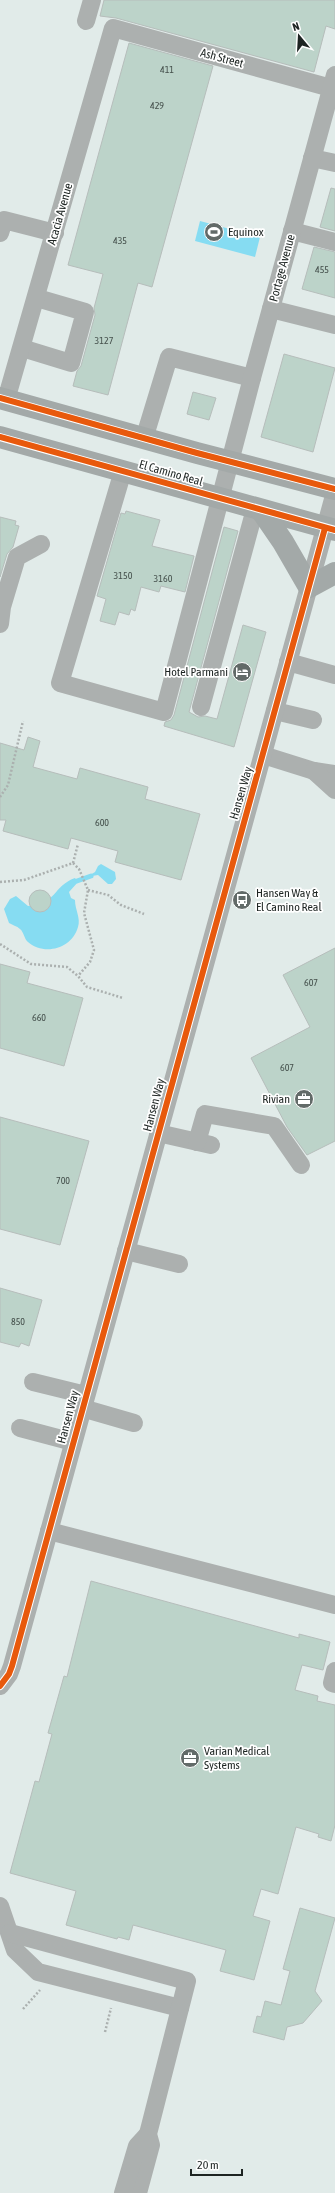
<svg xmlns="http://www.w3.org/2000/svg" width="335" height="2193" viewBox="0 0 335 2193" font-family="'Asap Condensed',sans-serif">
<rect width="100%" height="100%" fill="#e1ebe9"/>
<g fill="#86dcf2">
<polygon points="200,221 260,237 255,257 195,241"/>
<polygon points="101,864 115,872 116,879 112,884 108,884 98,875 92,876 90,875 95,872 98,866"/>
<path d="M75,878l3,4 -9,10 2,6 4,2c0,10 6,18 3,27 -6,22 -34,29 -50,15 -4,-3 -4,-10 -8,-13 -3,-3 -8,-4 -11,-6l-5,-14 6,-10 6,-3 12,10c28,-1 25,-20 47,-28z"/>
</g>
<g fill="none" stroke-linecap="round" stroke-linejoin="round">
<polyline stroke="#86dcf2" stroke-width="5" points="77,881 91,876"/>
</g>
<g fill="#bcd3c9" stroke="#b6bdbb">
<polygon points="104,0 335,0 335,29 326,26 314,72 116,18 100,16"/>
<polygon points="129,43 213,66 152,287 138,283 108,395 73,386 77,371 81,366 95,315 94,308 103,274 68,265"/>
<polygon points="331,188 335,189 335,231 320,227"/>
<polygon points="314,247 335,252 335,298 302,289"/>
<polygon points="284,354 335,368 313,452 261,437"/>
<polygon points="193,392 216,398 209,420 187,414"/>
<polygon points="126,511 160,520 152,546 194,556 185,592 161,586 159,592 141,587 135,611 131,609 129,615 119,612 115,625 100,621 106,599 97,596 121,513 125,514"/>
<polygon points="0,517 16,521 15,525 19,526 13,547 7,554 0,577"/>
<polygon points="224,527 238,531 189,712 198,717 205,716 217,719 243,625 266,632 234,747 164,726 165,722 171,720 174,715"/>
<polygon points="28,737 40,741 33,767 77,779 80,768 148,787 145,799 200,814 181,880 115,862 118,851 71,838 68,849 3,831 6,820 0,820 0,743 24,750"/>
<circle cx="40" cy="901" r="11"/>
<polygon points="335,948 335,1141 307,1155 287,1127 251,1058 310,1027 283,975"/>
<polygon points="0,964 30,972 27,983 83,998 64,1066 0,1048"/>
<polygon points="0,1117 89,1141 60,1245 0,1229"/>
<polygon points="0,1288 42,1300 29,1346 21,1343 19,1347 0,1342"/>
<polygon points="91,1581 299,1638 299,1634 330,1642 323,1670 302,1665 295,1690 318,1696 317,1701 335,1705 335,1825 331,1841 318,1837 319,1834 296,1827 278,1894 261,1889 253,1916 270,1921 254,1980 220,1971 226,1950 133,1925 129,1940 118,1937 117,1939 66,1925 76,1891 10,1873 35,1781 39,1782 52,1734 48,1733 64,1676 67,1677"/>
<polygon points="300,1908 335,1918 315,1991 322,2001 303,2023 287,2027 284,2040 253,2032 257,2016 261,2017 265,2001 281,2005 290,1971 283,1969"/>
</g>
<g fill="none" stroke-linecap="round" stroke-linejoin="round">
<g stroke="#abb0af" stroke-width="2.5" stroke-dasharray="2 2" stroke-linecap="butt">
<polyline points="0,797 8,785 23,721"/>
<polyline points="73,863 78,844"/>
<polyline points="0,882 24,880 73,863 79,869 88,890 84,913 94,950 90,962 78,976"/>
<polyline points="88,890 108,895 121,905 144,914"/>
<polyline points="0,944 31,964 67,967 78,976 87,987 123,998"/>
<polyline points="23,2009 40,1990"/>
<polyline points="105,2032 111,2008"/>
</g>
<g stroke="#acb0af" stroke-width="18">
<polyline points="86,21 92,0"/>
<polyline points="312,158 335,163"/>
<polyline points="292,231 335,242"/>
<polyline points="0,233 4,220 55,233"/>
<polyline points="271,309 335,325"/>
<polyline points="22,348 71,363 85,312 37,298"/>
<polyline points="6,400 113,28 331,88"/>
<polyline points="144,439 169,357 252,378"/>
<polyline points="123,471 60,683 164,712 252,378 335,75"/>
<polyline points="0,624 2,607 17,557 41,544"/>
<polyline points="288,662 335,675"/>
<polyline points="201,707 255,509"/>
<polyline points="275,711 313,720"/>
<polyline points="263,755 314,771 335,774"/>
<polyline points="314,771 335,790"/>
<polyline points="158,1133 211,1145"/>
<polyline points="197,1142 205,1114 274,1126 301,1165"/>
<polyline points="126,1251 179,1264"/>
<polyline points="33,1382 86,1395"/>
<polyline points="82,1408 134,1423"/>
<polyline points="20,1428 73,1442"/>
<polyline points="49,1531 335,1605"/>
<polyline points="335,1671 332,1683 335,1684"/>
<polyline points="0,1686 9,1674 12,1666 335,492"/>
<polyline points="0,1906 15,1950 38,1972 180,2008"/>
<polyline points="10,1933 187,1981 148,2134 151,2145 138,2193"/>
<polyline points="123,2193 137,2146 148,2134"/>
</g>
<g stroke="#a3a9a8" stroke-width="22">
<polyline points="0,398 197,453 335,489"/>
<polyline points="0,437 335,530"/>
<polyline points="261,510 283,542 309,587 335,573"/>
</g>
<g stroke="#fff" stroke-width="8">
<g id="cycleway">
<polyline points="0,398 197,453 335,489"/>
<polyline points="0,437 335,530"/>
<polyline points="0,1686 9,1674 12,1666 325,528"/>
</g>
</g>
<use href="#cycleway" stroke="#e8590c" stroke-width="6"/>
</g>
<defs>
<g id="stadium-disc" transform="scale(1)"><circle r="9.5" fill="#626a68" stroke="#fff"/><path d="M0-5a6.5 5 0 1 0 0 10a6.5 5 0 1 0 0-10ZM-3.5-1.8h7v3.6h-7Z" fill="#fff"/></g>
<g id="hotel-disc" transform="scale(1)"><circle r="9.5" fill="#626a68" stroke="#fff"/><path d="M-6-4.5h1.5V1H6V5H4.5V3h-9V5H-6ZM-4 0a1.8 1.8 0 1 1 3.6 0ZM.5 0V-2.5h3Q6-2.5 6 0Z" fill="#fff"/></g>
<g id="bus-disc" transform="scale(1)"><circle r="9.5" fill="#626a68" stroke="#fff"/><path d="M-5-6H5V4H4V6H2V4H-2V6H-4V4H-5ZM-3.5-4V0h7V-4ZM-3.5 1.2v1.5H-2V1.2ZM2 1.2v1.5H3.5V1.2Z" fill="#fff"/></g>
<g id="office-disc" transform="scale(1)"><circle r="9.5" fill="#626a68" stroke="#fff"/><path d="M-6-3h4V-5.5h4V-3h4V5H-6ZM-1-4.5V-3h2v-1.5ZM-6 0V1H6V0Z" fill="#fff"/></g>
</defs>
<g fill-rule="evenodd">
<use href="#stadium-disc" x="214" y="232"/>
<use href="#hotel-disc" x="242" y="672"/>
<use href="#bus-disc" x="242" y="900"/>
<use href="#office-disc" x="304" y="1099"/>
<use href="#office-disc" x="190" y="1758"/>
</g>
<g text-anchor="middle" stroke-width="3.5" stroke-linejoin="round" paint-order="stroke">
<g font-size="10" fill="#45504c">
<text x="167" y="73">411</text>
<text x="157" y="109">429</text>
<text x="120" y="244">435</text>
<text x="322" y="273">455</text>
<text x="104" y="344">3127</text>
<text x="123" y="579">3150</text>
<text x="163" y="582">3160</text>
<text x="102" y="826">600</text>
<text x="311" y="986">607</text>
<text x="39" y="1021">660</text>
<text x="287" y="1071">607</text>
<text x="63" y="1184">700</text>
<text x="18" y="1325">850</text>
</g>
<g font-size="12" fill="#1d2422" stroke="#fff">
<text transform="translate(222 58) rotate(15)" y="4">Ash Street</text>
<text transform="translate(60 214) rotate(-74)" y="4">Acacia Avenue</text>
<text transform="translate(282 268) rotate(-75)" y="4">Portage Avenue</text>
<text transform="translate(171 473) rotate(16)" y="4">El Camino Real</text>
<text transform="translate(241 793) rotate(-74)" y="4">Hansen Way</text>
<text transform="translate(154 1105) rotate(-75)" y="4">Hansen Way</text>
<text transform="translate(68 1417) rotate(-75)" y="4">Hansen Way</text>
</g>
<g font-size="12" fill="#1d2422" stroke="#fff" text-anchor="start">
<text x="228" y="236">Equinox</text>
<text x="228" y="676" text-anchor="end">Hotel Parmani</text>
<text x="256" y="897">Hansen Way &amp;<tspan x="256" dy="14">El Camino Real</tspan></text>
<text x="290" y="1103" text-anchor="end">Rivian</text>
<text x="204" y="1755">Varian Medical<tspan x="204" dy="14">Systems</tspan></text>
</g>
</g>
<g transform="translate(299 36) rotate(342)" stroke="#ffffff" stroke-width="3" paint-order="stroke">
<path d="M0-3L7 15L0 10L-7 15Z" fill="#1d2422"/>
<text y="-6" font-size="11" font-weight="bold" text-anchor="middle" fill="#1d2422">N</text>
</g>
<path d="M191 2169v6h51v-6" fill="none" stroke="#1d2422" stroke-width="2"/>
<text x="197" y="2169" font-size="12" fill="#1d2422" stroke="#ffffff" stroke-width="3" paint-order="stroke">20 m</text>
</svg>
